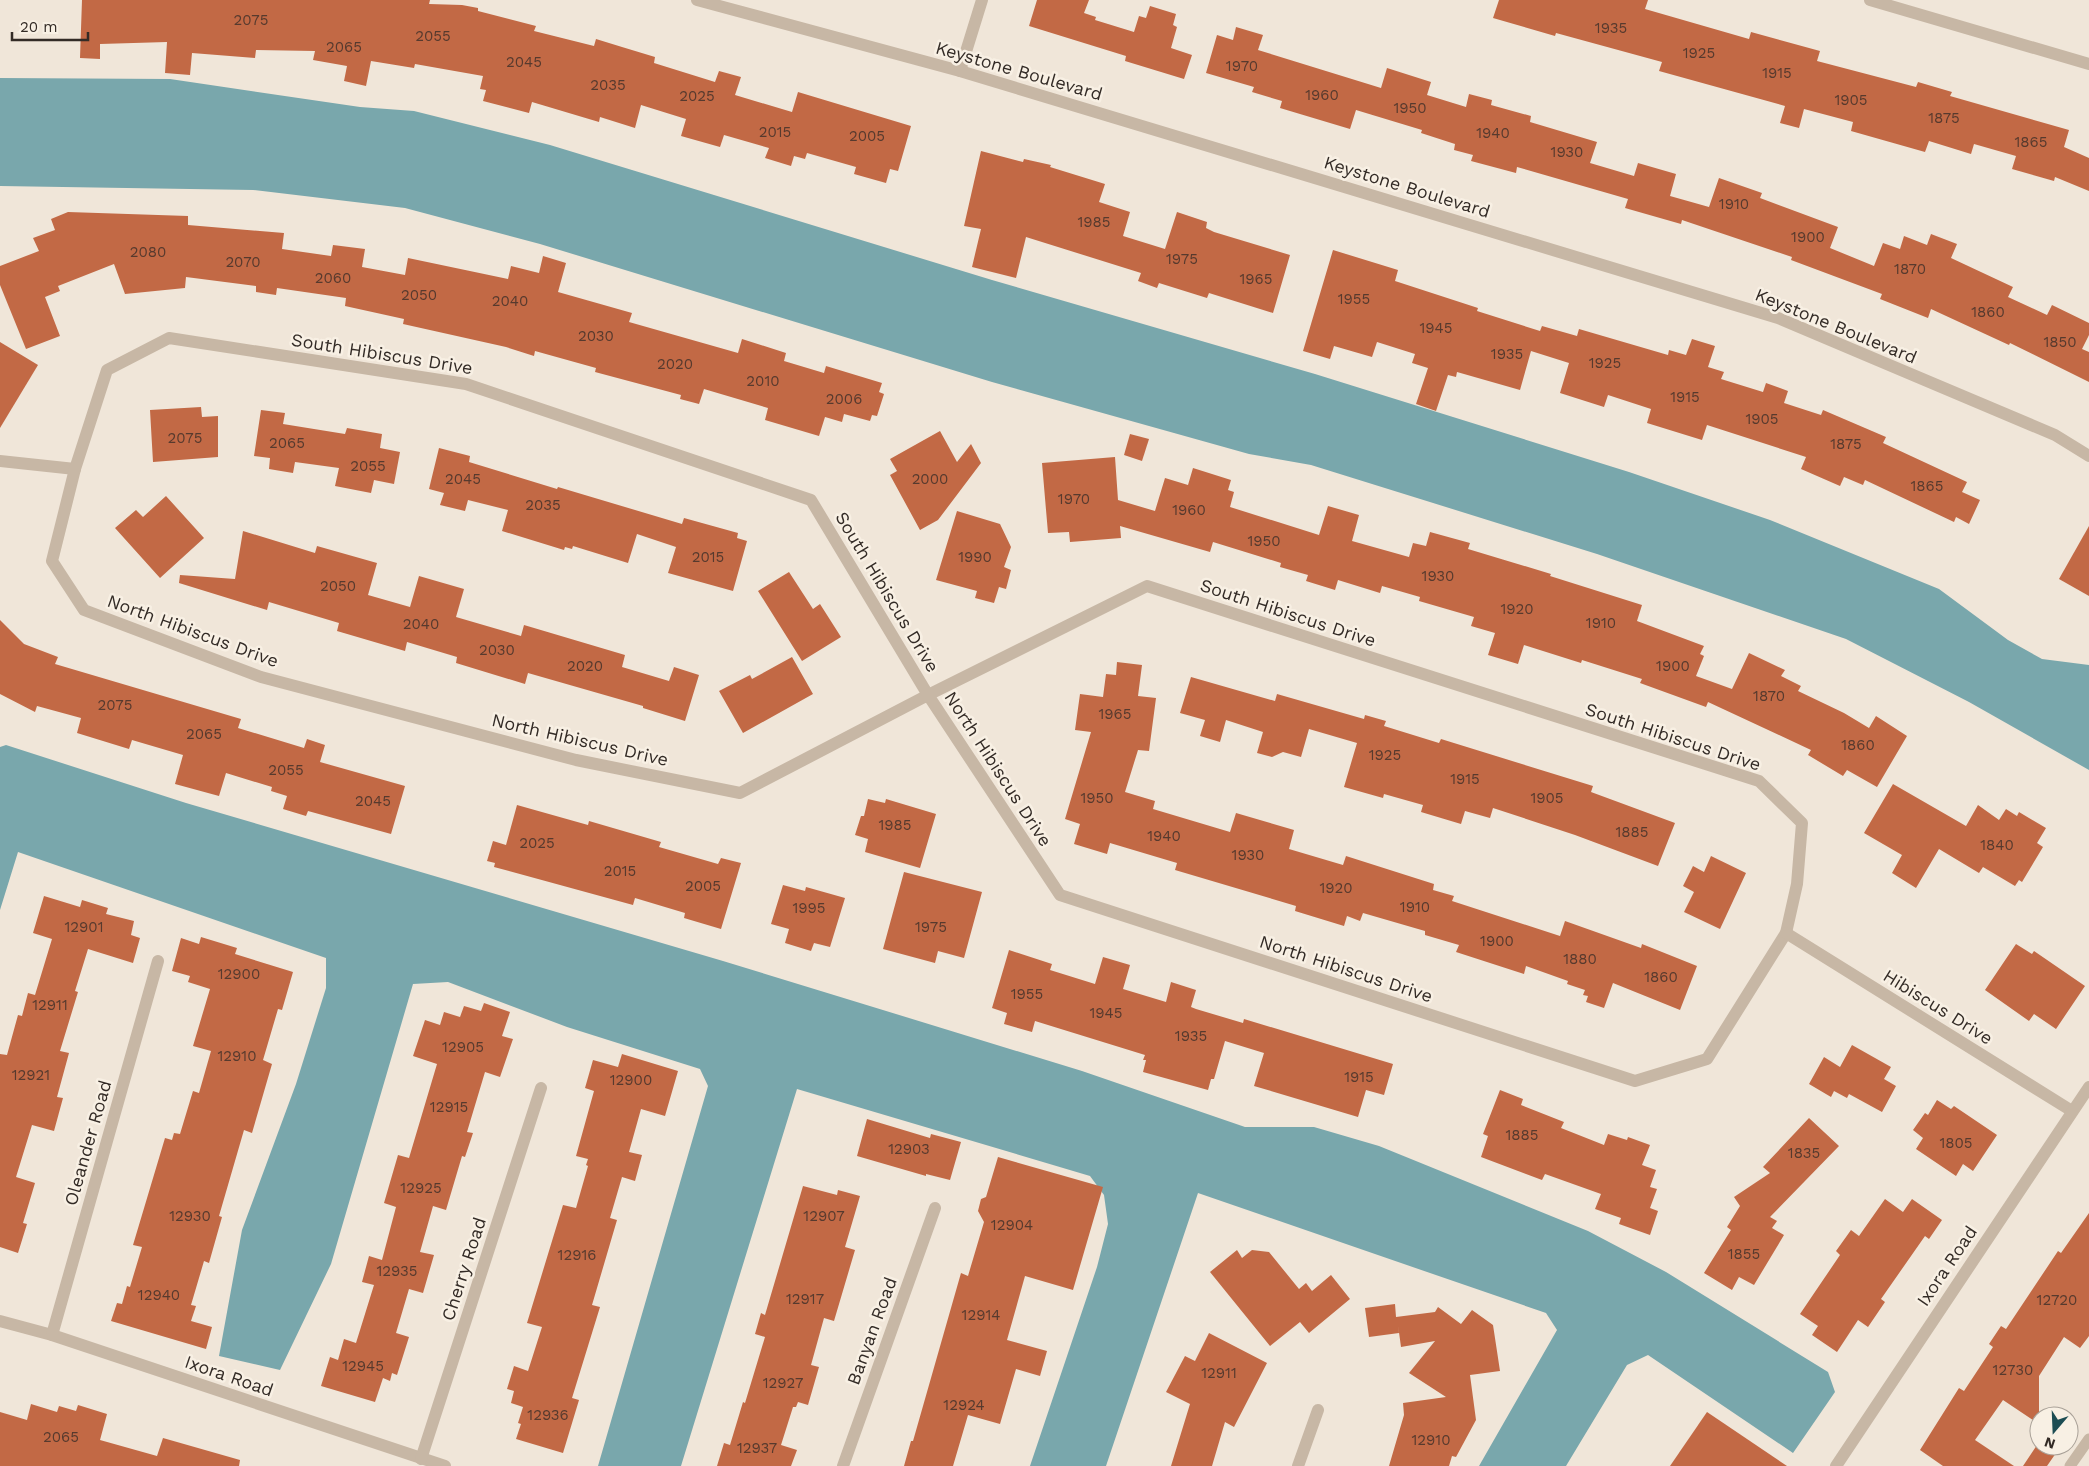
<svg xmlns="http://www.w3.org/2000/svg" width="2089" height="1466" viewBox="0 0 2089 1466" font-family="'Work Sans',sans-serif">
<rect width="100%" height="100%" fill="#f0e6d9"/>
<g fill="#79a7ac">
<polygon points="0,78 170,79 360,107 414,111 550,145 992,280 1315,374 1629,472 1770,520 1939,589 2008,640 2042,659 2089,665 2089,770 1969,702 1846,639 1597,554 1311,465 1249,454 992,382 540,244 405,208 253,190 0,186"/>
<polygon points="6,745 186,803 723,961 1082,1071 1245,1127 1314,1127 1379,1146 1588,1231 1666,1272 1828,1372 1835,1392 1793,1453 1648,1355 1627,1365 1566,1466 1479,1466 1557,1330 1546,1313 1198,1193 1106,1466 1030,1466 1097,1267 1108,1224 1104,1195 1090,1176 797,1089 681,1466 598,1466 708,1086 700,1069 567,1027 448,982 413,984 331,1264 280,1370 219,1356 242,1230 296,1084 326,988 326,958 18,852 0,910 0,747"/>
</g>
<g fill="#c26945">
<polygon points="82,0 430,0 429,4 462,5 478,8 478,11 536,26 534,31 594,46 596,39 622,47 655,57 654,63 715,82 719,71 741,77 735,95 792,112 798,92 911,126 898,171 890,169 886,183 854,174 856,167 807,153 805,159 794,156 791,166 765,158 769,148 724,135 720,147 681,136 686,119 641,105 635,128 600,117 599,122 532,102 529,113 483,101 486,90 480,89 483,76 415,64 414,68 371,61 366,86 344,81 347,66 313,60 315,51 256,50 255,58 192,53 190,75 165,73 167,42 100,44 100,59 80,58"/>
<polygon points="1037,0 1089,0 1084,13 1096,17 1095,20 1134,32 1139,16 1146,18 1150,6 1176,14 1173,25 1177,27 1171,48 1192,55 1184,79 1125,61 1126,56 1029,26"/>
<polygon points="1499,0 1648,0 1645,9 1749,39 1751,32 1820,51 1817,61 1916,87 1918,82 1952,92 1950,96 2069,130 2064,147 2089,158 2089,191 2055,177 2054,181 2012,169 2016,156 1974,144 1971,154 1929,141 1925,152 1851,131 1853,122 1804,109 1799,128 1780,123 1785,106 1659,71 1662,62 1556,33 1555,36 1493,18"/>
<polygon points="1236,27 1263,35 1258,50 1381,88 1387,68 1431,82 1427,95 1466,107 1469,94 1492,100 1491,105 1531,116 1530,122 1597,142 1590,163 1634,176 1638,163 1676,174 1670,196 1709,207 1719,178 1762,193 1760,198 1838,227 1830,248 1874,266 1883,243 1900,249 1904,236 1927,245 1931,234 1957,244 1951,258 2013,287 2008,297 2047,315 2052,305 2089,323 2089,335 2082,349 2089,352 2089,382 2010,343 2009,345 1931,309 1928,318 1880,299 1882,294 1791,260 1792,257 1682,220 1681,224 1625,208 1628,199 1517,167 1516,173 1471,161 1473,155 1454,150 1455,144 1421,133 1422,130 1356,110 1350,129 1280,108 1282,101 1252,92 1254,87 1206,73 1217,35 1233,40"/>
<polygon points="981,151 1023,162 1024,159 1051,165 1050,167 1105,184 1099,202 1130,212 1123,236 1165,249 1177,212 1207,222 1206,228 1214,232 1290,255 1273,313 1209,293 1207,298 1159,283 1157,288 1138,281 1141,273 1026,237 1016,278 972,267 981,229 964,226"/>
<polygon points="68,212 188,216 188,225 284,233 282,249 331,256 333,245 365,249 362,267 405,275 408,258 508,279 511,266 539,273 543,256 566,263 558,292 632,313 629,322 738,353 742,339 786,353 784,361 824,373 826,366 882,383 879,392 884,394 877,416 872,415 870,421 844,414 842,422 825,417 819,436 765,420 768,408 704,389 699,404 680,399 681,395 595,372 596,368 535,351 534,356 506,347 403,324 404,319 345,306 346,298 277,288 276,295 256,292 256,286 186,277 185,288 125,294 114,264 58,286 60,291 45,297 60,336 26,349 0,285 0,266 39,251 33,238 55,230 51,219"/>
<polygon points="1333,250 1398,270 1395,281 1478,308 1477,311 1540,331 1542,326 1577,336 1579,329 1668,355 1669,350 1686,355 1692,339 1715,346 1708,367 1724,372 1721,379 1763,392 1766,383 1788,391 1784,403 1821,415 1823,410 1886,437 1883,443 1967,482 1962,492 1980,500 1969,524 1956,517 1954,522 1865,480 1863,485 1844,477 1840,486 1801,469 1806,457 1707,425 1702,440 1647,423 1651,409 1608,395 1604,407 1560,393 1569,363 1531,351 1520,390 1457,372 1456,377 1448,375 1436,411 1416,404 1428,368 1412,363 1415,354 1377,342 1372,357 1334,346 1330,359 1303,351"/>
<polygon points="0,342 38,365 0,428"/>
<polygon points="201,407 202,417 218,416 218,457 153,462 150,410"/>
<polygon points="261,410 285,413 283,424 345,434 347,428 382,434 380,448 400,452 394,484 374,480 371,493 335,486 339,468 295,462 293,473 269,469 270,458 254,456"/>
<polygon points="940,431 957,462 971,444 981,463 938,520 920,530 890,475 897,471 890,459"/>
<polygon points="1130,434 1149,439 1142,461 1124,455"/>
<polygon points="439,448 470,456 469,462 557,489 558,487 682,524 684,518 738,533 737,538 747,541 733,591 668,573 676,547 637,534 628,563 573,546 572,549 565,547 564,550 502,531 508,510 468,500 465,511 440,505 444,493 429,489"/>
<polygon points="1115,457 1118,500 1155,511 1165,478 1188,485 1193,468 1231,480 1228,490 1234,492 1230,507 1319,535 1328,506 1359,515 1352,541 1409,557 1413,543 1426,546 1430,532 1470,543 1468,549 1551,574 1550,576 1642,605 1637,621 1704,646 1700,654 1704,656 1696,676 1732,689 1749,653 1785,670 1781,676 1801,686 1798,691 1844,713 1869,728 1876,716 1907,736 1877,787 1847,770 1843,776 1808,755 1811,750 1708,702 1706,707 1640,683 1642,679 1582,660 1581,663 1524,645 1518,664 1488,655 1495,633 1471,626 1474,617 1419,601 1420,597 1382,586 1380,593 1338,580 1335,590 1306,581 1308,575 1280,567 1281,563 1213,542 1210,552 1120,526 1121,538 1070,542 1069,532 1048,533 1042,463"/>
<polygon points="166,496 204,538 160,578 115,528 136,510 143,517"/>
<polygon points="957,511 1000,524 1011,547 1004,567 1011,570 1006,589 999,587 994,603 975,598 977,591 936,580"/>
<polygon points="2089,526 2089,596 2059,579"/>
<polygon points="243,531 315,553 317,546 377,563 368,595 410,607 419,576 464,589 456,617 521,636 524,625 625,655 622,667 669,681 674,667 699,675 685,721 643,708 643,706 528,673 525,684 456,663 457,657 407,642 405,651 337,631 339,623 269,602 267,610 179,583 180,575 235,579"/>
<polygon points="789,572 813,609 820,604 841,637 802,661 758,591"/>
<polygon points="0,620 24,644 58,657 55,664 241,719 238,728 304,748 307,739 325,745 320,762 405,786 391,834 308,811 306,816 283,809 287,796 271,791 272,787 226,773 219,796 175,784 183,755 132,740 129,749 77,733 81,718 37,706 35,712 0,694"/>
<polygon points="792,657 813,694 743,733 719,691 750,675 752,679"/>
<polygon points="1117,662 1142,665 1138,696 1156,698 1149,751 1138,750 1125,792 1155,801 1153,809 1230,832 1236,813 1294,830 1289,849 1343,865 1346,856 1434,884 1433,890 1454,896 1452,901 1560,936 1565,921 1641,948 1642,944 1697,966 1680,1010 1613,983 1604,1008 1586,1002 1588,996 1583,995 1585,990 1567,984 1568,981 1526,966 1524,974 1456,952 1459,945 1425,935 1425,931 1363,913 1360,921 1347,916 1344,926 1295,911 1296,906 1175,870 1177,863 1110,843 1107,854 1074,844 1080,824 1065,819 1091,732 1075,730 1080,694 1103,697 1106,674 1116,675"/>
<polygon points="1191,677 1275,701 1277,694 1364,719 1365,715 1386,721 1384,726 1439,743 1441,739 1593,786 1591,792 1675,823 1658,866 1575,835 1493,808 1490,818 1465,811 1461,824 1421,812 1423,805 1384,794 1383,798 1344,787 1357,743 1309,729 1301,757 1283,752 1272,757 1257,753 1263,732 1226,720 1220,742 1200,736 1205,720 1180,713"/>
<polygon points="1893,784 1966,826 1978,805 1999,820 2006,809 2017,816 2019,812 2046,828 2037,843 2043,847 2022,882 2019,880 2015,886 1983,867 1979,873 1939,849 1916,888 1892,873 1902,855 1864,833"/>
<polygon points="868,799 885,803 886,799 936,814 920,868 865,852 868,839 855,835 861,816 864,816"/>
<polygon points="517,805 588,825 589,821 661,842 659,847 718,864 721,858 741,863 721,929 684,918 685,913 635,898 633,905 494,867 495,863 487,861 493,841 506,845"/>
<polygon points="1711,856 1746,873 1720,929 1684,912 1694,892 1683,886 1693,866 1704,872"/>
<polygon points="904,872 982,892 964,958 938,951 935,963 883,949"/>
<polygon points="783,885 805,891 806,887 845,898 830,947 814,943 811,951 785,943 789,929 771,924"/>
<polygon points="44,896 80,907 82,900 108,908 106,914 134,921 131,935 140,938 133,963 88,949 75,991 78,992 60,1051 69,1053 57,1097 63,1098 54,1131 32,1125 16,1177 35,1183 23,1223 27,1224 18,1253 0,1247 0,1054 7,1055 18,1015 22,1016 28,993 35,995 52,939 33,933"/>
<polygon points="201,937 237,948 235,954 293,972 282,1010 278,1009 263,1060 272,1064 252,1133 244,1130 219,1216 222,1217 209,1263 204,1261 191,1305 196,1306 191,1321 212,1327 206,1349 111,1321 117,1303 122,1304 127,1286 130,1287 142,1247 133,1245 165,1138 172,1140 174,1133 180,1134 193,1091 199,1093 211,1051 193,1046 210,989 188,982 190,976 172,971 181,938 199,944"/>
<polygon points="2016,944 2032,954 2034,951 2085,986 2056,1029 2034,1014 2029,1021 1985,990"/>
<polygon points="1009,950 1052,964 1050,970 1095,984 1103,957 1130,965 1123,989 1166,1002 1171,982 1196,990 1191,1007 1196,1009 1243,1023 1244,1019 1393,1064 1384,1095 1366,1090 1358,1117 1254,1086 1264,1053 1225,1041 1214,1079 1211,1079 1208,1090 1143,1072 1146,1060 1143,1060 1145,1055 1035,1021 1032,1032 1004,1024 1007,1013 992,1008"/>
<polygon points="484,1003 510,1012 502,1036 513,1039 500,1077 485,1072 467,1132 473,1133 465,1157 462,1156 446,1210 433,1206 420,1252 434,1255 423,1293 409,1289 396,1333 409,1337 397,1375 392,1373 390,1381 383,1378 375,1402 321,1386 330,1357 338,1360 344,1339 356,1343 374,1285 362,1282 369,1256 382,1260 396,1207 384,1203 398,1155 409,1158 437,1064 413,1056 425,1020 440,1025 444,1012 460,1017 464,1006 481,1011"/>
<polygon points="1852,1045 1891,1067 1884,1079 1896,1086 1882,1112 1849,1094 1847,1098 1834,1091 1831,1097 1809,1084 1824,1057 1840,1067"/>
<polygon points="622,1054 678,1071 665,1116 641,1109 629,1152 642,1155 635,1181 622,1177 610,1218 617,1220 592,1305 600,1307 572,1398 579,1400 563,1453 516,1439 521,1424 518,1423 523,1407 511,1403 514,1391 507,1389 514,1366 528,1371 542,1327 527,1323 563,1205 576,1208 588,1166 586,1165 588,1159 576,1156 594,1091 585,1088 593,1060 618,1067"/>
<polygon points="1500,1090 1523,1099 1521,1105 1564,1122 1561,1128 1604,1145 1608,1134 1627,1140 1628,1137 1650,1145 1642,1165 1656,1170 1650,1187 1657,1189 1650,1208 1658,1211 1650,1235 1619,1224 1621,1218 1595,1209 1601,1194 1545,1174 1542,1180 1481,1157 1488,1136 1483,1134"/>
<polygon points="1937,1100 1951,1109 1954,1106 1997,1135 1973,1171 1963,1164 1956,1176 1916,1149 1923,1138 1913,1130 1925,1113 1928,1115"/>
<polygon points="1809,1118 1839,1146 1770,1217 1777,1221 1772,1228 1784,1235 1754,1285 1739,1277 1732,1290 1704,1273 1731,1230 1727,1227 1740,1206 1734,1197 1770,1173 1763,1167"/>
<polygon points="867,1119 930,1138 931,1134 961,1142 950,1180 926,1174 926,1176 857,1156"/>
<polygon points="998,1157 1103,1187 1073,1290 1025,1276 1007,1340 1047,1351 1040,1376 1016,1369 1000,1424 968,1415 953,1466 904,1466 911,1441 913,1441 961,1273 968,1276 984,1222 978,1211 981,1199 986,1197"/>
<polygon points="803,1186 837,1195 838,1190 860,1196 845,1247 855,1250 834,1321 824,1318 811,1365 819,1367 808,1405 798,1402 796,1407 793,1407 781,1445 797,1450 791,1466 717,1466 724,1443 730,1445 743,1402 745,1403 765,1337 755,1334 761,1313 765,1315"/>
<polygon points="1885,1199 1903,1212 1912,1199 1942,1220 1929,1239 1925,1236 1881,1299 1885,1302 1868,1327 1858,1320 1837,1352 1812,1335 1818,1326 1800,1314 1840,1255 1836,1251 1851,1230 1859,1236"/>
<polygon points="2089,1213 2089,1336 2080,1348 2064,1337 2039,1376 2039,1424 2003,1400 1975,1440 2014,1466 1943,1466 1920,1450 1959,1388 1964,1391 1993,1347 1989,1344 2001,1326 2006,1329 2058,1251 2061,1253"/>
<polygon points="1237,1250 1242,1258 1252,1250 1269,1252 1299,1289 1306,1283 1312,1291 1331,1275 1350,1299 1309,1333 1300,1322 1270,1346 1210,1272"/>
<polygon points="1395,1304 1396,1317 1435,1312 1438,1307 1461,1324 1472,1310 1493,1325 1500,1371 1470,1375 1476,1420 1456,1457 1452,1456 1449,1466 1389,1466 1404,1415 1403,1403 1446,1397 1409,1373 1435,1341 1401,1347 1398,1325 1399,1333 1369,1337 1365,1308"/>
<polygon points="1209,1333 1267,1363 1234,1427 1225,1422 1212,1466 1171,1466 1190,1404 1166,1392 1185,1356 1195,1361"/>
<polygon points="31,1404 57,1412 59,1406 76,1411 78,1405 107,1414 100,1440 157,1456 163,1438 240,1460 239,1466 0,1466 0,1412 27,1420"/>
<polygon points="1707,1412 1787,1466 1670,1466"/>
<polygon points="2039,1442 2039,1446 2046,1446 2056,1453 2047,1466 2023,1466"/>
</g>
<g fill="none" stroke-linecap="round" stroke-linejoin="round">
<polyline stroke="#c7b7a5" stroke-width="11" points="2070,1466 2089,1439"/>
<g stroke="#c7b7a5" stroke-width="12">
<polyline points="697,0 960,71 1778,318 2055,435 2089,456"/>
<polyline points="1870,0 2089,64"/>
<polyline points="960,71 982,0"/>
<polyline points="0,461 75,469"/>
<polyline points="1786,933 1707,1059 1635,1081 1060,895 928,695 811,500 466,384 169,338 107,370 75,469 52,561 84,610 261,677 576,760 740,793 928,695 1147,586 1759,781 1802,823 1797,884 1786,933"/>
<polyline points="1786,933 2072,1111"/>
<polyline points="0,1321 52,1335 445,1466"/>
<polyline points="52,1335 158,961"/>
<polyline points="421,1459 541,1088"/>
<polyline points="843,1466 935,1208"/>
<polyline points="1298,1466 1318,1410"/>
<polyline points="1836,1466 2089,1087"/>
</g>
</g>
<g text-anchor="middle" stroke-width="5" stroke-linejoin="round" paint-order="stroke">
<g font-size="15" fill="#573a2e">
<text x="251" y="25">2075</text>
<text x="1611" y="33">1935</text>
<text x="433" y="41">2055</text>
<text x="344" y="52">2065</text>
<text x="1699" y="58">1925</text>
<text x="524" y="67">2045</text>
<text x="1242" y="71">1970</text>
<text x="1777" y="78">1915</text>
<text x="608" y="90">2035</text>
<text x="1322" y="100">1960</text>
<text x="697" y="101">2025</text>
<text x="1851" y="105">1905</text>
<text x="1410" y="113">1950</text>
<text x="1944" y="123">1875</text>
<text x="775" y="137">2015</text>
<text x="1493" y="138">1940</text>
<text x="867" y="141">2005</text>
<text x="2031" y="147">1865</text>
<text x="1567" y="157">1930</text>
<text x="1734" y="209">1910</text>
<text x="1094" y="227">1985</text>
<text x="1808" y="242">1900</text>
<text x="148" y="257">2080</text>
<text x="1182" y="264">1975</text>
<text x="243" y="267">2070</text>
<text x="1910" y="274">1870</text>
<text x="333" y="283">2060</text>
<text x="1256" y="284">1965</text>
<text x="419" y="300">2050</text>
<text x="1354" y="304">1955</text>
<text x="510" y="306">2040</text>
<text x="1988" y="317">1860</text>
<text x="1436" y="333">1945</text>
<text x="596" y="341">2030</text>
<text x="2060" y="347">1850</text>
<text x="1507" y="359">1935</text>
<text x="1605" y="368">1925</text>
<text x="675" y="369">2020</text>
<text x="763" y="386">2010</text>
<text x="1685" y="402">1915</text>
<text x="844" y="404">2006</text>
<text x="1762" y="424">1905</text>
<text x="185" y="443">2075</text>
<text x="287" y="448">2065</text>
<text x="1846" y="449">1875</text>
<text x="368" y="471">2055</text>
<text x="463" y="484">2045</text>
<text x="930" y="484">2000</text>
<text x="1927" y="491">1865</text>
<text x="1074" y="504">1970</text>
<text x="543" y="510">2035</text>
<text x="1189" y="515">1960</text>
<text x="1264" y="546">1950</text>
<text x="708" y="562">2015</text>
<text x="975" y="562">1990</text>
<text x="1438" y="581">1930</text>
<text x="338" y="591">2050</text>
<text x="1517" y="614">1920</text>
<text x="1601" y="628">1910</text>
<text x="421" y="629">2040</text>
<text x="497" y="655">2030</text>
<text x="585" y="671">2020</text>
<text x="1673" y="671">1900</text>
<text x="1769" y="701">1870</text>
<text x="115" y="710">2075</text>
<text x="1115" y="719">1965</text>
<text x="204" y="739">2065</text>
<text x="1858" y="750">1860</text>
<text x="1385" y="760">1925</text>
<text x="286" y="775">2055</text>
<text x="1465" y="784">1915</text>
<text x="1097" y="803">1950</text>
<text x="1547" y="803">1905</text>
<text x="373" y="806">2045</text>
<text x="895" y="830">1985</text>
<text x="1632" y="837">1885</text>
<text x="1164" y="841">1940</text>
<text x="537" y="848">2025</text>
<text x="1997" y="850">1840</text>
<text x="1248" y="860">1930</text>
<text x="620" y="876">2015</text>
<text x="703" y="891">2005</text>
<text x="1336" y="893">1920</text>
<text x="1415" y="912">1910</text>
<text x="809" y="913">1995</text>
<text x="84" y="932">12901</text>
<text x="931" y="932">1975</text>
<text x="1497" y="946">1900</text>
<text x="1580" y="964">1880</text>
<text x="239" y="979">12900</text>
<text x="1661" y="982">1860</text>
<text x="1027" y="999">1955</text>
<text x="50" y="1010">12911</text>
<text x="1106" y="1018">1945</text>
<text x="1191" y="1041">1935</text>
<text x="463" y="1052">12905</text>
<text x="237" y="1061">12910</text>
<text x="31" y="1080">12921</text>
<text x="1359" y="1082">1915</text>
<text x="631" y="1085">12900</text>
<text x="449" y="1112">12915</text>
<text x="1522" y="1140">1885</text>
<text x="1956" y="1148">1805</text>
<text x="909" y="1154">12903</text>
<text x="1804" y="1158">1835</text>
<text x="421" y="1193">12925</text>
<text x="190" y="1221">12930</text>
<text x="824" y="1221">12907</text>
<text x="1012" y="1230">12904</text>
<text x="1744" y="1259">1855</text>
<text x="577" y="1260">12916</text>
<text x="397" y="1276">12935</text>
<text x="159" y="1300">12940</text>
<text x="805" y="1304">12917</text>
<text x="2057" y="1305">12720</text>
<text x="981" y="1320">12914</text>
<text x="363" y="1371">12945</text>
<text x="2013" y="1375">12730</text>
<text x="1219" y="1378">12911</text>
<text x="783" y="1388">12927</text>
<text x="964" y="1410">12924</text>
<text x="548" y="1420">12936</text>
<text x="61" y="1442">2065</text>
<text x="1431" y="1445">12910</text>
<text x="757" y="1453">12937</text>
</g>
<g font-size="18" fill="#332b26" stroke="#f8f0e4">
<text transform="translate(1019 71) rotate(16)" y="6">Keystone Boulevard</text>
<text transform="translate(1407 187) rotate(17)" y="6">Keystone Boulevard</text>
<text transform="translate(1836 326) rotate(22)" y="6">Keystone Boulevard</text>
<text transform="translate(382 354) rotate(9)" y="6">South Hibiscus Drive</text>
<text transform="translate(887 592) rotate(59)" y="6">South Hibiscus Drive</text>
<text transform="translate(1288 613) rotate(18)" y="6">South Hibiscus Drive</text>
<text transform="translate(193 631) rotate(20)" y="6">North Hibiscus Drive</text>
<text transform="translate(1673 737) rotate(18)" y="6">South Hibiscus Drive</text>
<text transform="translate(580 740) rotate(13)" y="6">North Hibiscus Drive</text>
<text transform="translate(998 769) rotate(57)" y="6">North Hibiscus Drive</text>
<text transform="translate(1346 969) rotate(18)" y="6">North Hibiscus Drive</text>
<text transform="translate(1938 1007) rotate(32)" y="6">Hibiscus Drive</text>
<text transform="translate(88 1143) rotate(-74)" y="6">Oleander Road</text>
<text transform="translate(1947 1266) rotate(-56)" y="6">Ixora Road</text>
<text transform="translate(464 1269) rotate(-72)" y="6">Cherry Road</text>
<text transform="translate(872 1331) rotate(-70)" y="6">Banyan Road</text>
<text transform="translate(229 1376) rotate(19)" y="6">Ixora Road</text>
</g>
</g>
<g transform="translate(2054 1431) rotate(199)"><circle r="24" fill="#f8f0e4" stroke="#a9a198"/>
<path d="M0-4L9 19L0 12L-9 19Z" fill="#1d4d53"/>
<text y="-8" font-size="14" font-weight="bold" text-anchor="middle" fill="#332b26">N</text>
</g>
<path d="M12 32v8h76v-8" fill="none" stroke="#332b26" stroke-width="2.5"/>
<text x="20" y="32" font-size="15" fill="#332b26" stroke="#f8f0e4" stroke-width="4" paint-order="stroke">20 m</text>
</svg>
